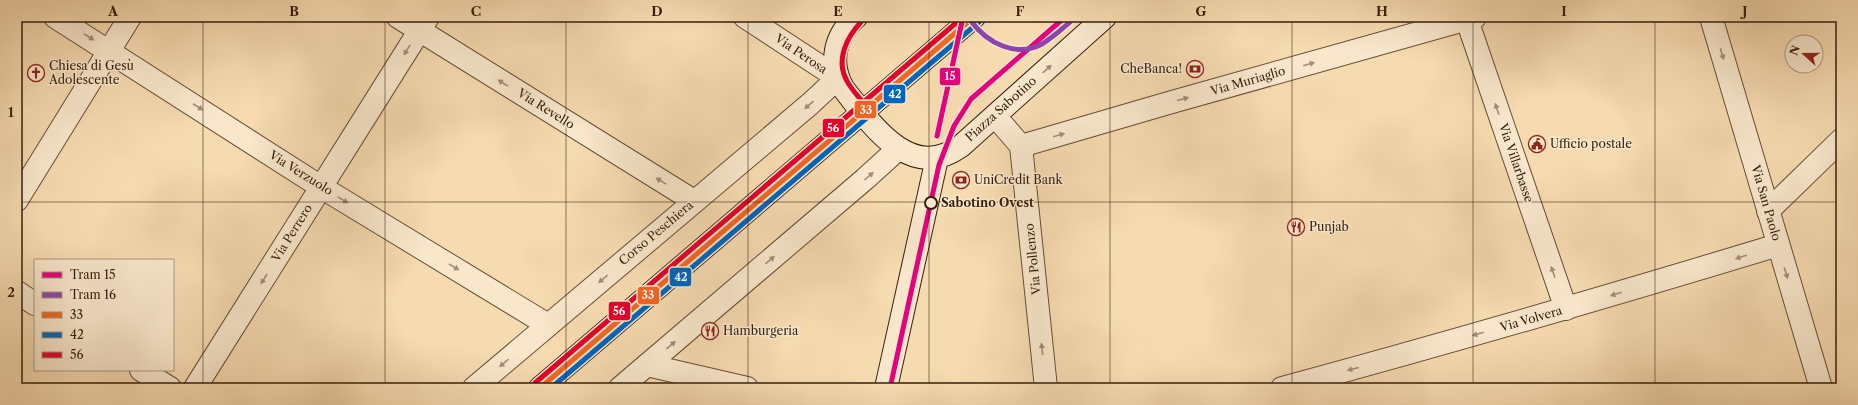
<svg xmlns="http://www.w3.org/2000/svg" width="1858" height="405" viewBox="0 0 1858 405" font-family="'Libre Caslon Text',serif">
<rect width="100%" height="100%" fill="#f6dab0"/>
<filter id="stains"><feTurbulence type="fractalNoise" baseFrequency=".005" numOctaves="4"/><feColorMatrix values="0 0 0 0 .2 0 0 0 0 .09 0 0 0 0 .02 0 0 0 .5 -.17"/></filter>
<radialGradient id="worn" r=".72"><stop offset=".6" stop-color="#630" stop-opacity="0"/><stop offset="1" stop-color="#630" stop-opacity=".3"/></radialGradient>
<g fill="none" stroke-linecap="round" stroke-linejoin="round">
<g stroke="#664d36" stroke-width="24">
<g id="street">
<polyline points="55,17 321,187 548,325"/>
<polyline points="398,17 694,201"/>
<polyline points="1466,17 1566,309"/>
<polyline points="1711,17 1821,388"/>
<polyline points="995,116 1021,146 1046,388"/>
<polyline points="1021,146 1172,102 1475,17"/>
<polyline points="17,200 130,17"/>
<polyline points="1768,211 1841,140"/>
<polyline points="17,292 35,304"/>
<polyline points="647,365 747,388"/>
<polyline points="141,370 170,388"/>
<polyline points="195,388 428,17"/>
<polyline points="474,388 810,104 838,78 745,17"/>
<polyline points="620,388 865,179 898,149"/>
<path d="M1282,388c166,-45 331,-93 496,-143"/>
</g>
</g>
<g stroke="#361e0d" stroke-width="24">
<g id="secondary">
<path d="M856,17c-22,19 -27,46 -13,71 28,36 67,95 118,58l144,-129"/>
<polyline points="540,388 974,17"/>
<polyline points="886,388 937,158"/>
</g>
</g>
<use href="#street" stroke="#f9e7cc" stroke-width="22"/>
<use href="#secondary" stroke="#f9e7cc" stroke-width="22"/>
<g stroke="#f9e7cc" stroke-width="8">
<polyline id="bus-1" points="540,388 974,17"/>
</g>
<g stroke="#f9e7cc" stroke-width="8">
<polyline id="bus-2" points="551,388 979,22"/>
</g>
<g stroke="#f9e7cc" stroke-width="8">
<g id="bus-3">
<path d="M861,22c-14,15 -26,38 -14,59 5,10 14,18 21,27"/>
<polyline points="535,383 963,17"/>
</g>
</g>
<use href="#bus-1" stroke="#f26522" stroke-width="5"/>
<use href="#bus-2" stroke="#0065bd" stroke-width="5"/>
<use href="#bus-3" stroke="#e4002b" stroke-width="5"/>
<g stroke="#f9e7cc" stroke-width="8">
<g id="tram-1">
<polyline points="937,136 963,17"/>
<polyline points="890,388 939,165 954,126 971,99 1065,17"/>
</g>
</g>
<g stroke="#f9e7cc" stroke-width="8">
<path id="tram-2" d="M971,21c16,22 45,37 71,23 10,-6 19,-14 28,-22"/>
</g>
<use href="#tram-1" stroke="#e5007d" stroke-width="5"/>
<use href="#tram-2" stroke="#8e44ad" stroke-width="5"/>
</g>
<defs><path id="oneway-solid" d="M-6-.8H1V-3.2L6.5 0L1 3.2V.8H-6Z"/></defs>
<g fill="#a18d76">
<use href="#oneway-solid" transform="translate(89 37) rotate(32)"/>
<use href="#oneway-solid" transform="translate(407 50) rotate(122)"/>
<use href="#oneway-solid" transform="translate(1722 54) rotate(74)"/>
<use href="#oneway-solid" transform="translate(1309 64) rotate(-16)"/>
<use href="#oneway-solid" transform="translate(1047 69) rotate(-42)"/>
<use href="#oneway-solid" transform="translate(503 83) rotate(-148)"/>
<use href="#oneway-solid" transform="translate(1183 99) rotate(-15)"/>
<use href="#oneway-solid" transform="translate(809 105) rotate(139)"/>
<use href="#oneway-solid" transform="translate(198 107) rotate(33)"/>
<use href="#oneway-solid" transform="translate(1497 109) rotate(-109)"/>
<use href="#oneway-solid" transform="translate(1059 135) rotate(-16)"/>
<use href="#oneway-solid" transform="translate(869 176) rotate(-42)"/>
<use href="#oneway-solid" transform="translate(661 181) rotate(-148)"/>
<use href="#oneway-solid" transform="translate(343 200) rotate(31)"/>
<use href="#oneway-solid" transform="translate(1741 257) rotate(163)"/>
<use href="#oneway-solid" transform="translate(770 260) rotate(-40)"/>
<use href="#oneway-solid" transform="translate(454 267) rotate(31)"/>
<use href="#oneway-solid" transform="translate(1553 272) rotate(-109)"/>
<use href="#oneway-solid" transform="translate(1786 273) rotate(73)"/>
<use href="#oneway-solid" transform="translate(264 279) rotate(122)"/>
<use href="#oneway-solid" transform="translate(603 279) rotate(140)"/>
<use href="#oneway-solid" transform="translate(1616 294) rotate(163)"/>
<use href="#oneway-solid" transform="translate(1478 334) rotate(164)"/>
<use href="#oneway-solid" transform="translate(671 345) rotate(-40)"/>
<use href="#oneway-solid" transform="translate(1042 349) rotate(-96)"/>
<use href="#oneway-solid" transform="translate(504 363) rotate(140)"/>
<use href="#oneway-solid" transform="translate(1353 369) rotate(166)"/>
</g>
<path fill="none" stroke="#361e0d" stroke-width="1" stroke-opacity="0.55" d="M203,17v371M385,17v371M566,17v371M748,17v371M929,17v371M1110,17v371M1292,17v371M1473,17v371M1655,17v371M17,202h1824"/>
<defs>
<g id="bank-ring" transform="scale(0.9)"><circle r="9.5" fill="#f9e7cc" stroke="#8f2418" stroke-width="1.5"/><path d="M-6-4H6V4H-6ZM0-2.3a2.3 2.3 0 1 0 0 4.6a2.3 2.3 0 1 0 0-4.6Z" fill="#8f2418"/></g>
<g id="church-ring" transform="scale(0.9)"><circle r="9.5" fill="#f9e7cc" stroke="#8f2418" stroke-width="1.5"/><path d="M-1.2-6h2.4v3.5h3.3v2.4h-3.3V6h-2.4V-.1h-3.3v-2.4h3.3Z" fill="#8f2418"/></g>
<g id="civic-ring" transform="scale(0.9)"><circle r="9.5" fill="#f9e7cc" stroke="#8f2418" stroke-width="1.5"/><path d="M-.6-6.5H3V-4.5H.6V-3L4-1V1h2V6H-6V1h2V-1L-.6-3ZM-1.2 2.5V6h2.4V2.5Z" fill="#8f2418"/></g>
<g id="restaurant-ring" transform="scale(0.9)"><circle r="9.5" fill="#f9e7cc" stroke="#8f2418" stroke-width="1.5"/><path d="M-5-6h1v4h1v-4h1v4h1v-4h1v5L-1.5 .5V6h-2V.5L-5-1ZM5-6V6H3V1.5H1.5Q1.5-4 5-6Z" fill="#8f2418"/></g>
</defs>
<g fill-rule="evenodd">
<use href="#bank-ring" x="1195" y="69"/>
<use href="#church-ring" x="36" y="73"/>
<use href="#civic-ring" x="1537" y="144"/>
<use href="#bank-ring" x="961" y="180"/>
<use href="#restaurant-ring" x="1296" y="227"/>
<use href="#restaurant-ring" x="710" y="331"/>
</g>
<circle fill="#f9e7cc" stroke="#361e0d" stroke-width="2" cx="931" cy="203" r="6"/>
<g text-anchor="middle" stroke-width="3" stroke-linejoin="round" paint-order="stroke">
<g font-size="12" fill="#361e0d" stroke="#f9e7cc">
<text transform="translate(801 54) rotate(34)" y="4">Via Perosa</text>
<text transform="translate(1248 81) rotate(-16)" y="4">Via Muriaglio</text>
<text transform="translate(546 109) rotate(32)" y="4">Via Revello</text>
<text transform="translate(1001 109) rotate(-42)" y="4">Piazza Sabotino</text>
<text transform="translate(1516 163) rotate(71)" y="4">Via Villarbasse</text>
<text transform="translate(301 173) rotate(32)" y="4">Via Verzuolo</text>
<text transform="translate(1766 203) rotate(74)" y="4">Via San Paolo</text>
<text transform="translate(292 233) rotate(-58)" y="4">Via Perrero</text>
<text transform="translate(656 233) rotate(-40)" y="4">Corso Peschiera</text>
<text transform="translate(1033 259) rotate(-96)" y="4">Via Pollenzo</text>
<text transform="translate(1531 319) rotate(-16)" y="4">Via Volvera</text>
</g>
<g font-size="12" fill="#361e0d" stroke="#f9e7cc" text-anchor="start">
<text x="49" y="70">Chiesa di Gesù<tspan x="49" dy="14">Adolescente</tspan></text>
<text x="1182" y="73" text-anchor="end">CheBanca!</text>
<text x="1550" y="148">Ufficio postale</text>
<text x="974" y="184">UniCredit Bank</text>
<text x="1309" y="231">Punjab</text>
<text x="723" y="335">Hamburgeria</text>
</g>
<g font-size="12" font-weight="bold" fill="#361e0d" stroke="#f9e7cc" text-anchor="start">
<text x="941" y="207">Sabotino Ovest</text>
</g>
</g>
<g stroke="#f9e7cc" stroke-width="1.5">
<rect x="939" y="67" width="22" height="19" rx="4" fill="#e5007d"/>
<rect x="883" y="84" width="23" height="20" rx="4" fill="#0065bd"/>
<rect x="854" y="100" width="23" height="19" rx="4" fill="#f26522"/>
<rect x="822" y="118" width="23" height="20" rx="4" fill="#e4002b"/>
<rect x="669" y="267" width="23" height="20" rx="4" fill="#0065bd"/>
<rect x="637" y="286" width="23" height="19" rx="4" fill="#f26522"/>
<rect x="608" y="301" width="23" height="20" rx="4" fill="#e4002b"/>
</g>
<g font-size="11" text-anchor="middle" font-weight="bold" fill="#fff">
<text x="950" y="80">15</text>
<text x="895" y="98">42</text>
<text x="866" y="114">33</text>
<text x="833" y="132">56</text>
<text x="681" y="281">42</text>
<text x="648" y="299">33</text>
<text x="619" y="315">56</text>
</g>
<rect width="1858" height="405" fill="none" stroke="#f6dab0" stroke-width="44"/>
<rect x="34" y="259" width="140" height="112" fill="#f9e7cc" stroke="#ab9780"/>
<rect x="42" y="272" width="20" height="6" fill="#e5007d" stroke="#ab9780"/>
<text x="70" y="279" font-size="12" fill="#361e0d">Tram 15</text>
<rect x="42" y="292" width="20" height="6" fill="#8e44ad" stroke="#ab9780"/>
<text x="70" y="299" font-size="12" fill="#361e0d">Tram 16</text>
<rect x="42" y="312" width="20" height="6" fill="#f26522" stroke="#ab9780"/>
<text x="70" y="319" font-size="12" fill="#361e0d">33</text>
<rect x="42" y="332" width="20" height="6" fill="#0065bd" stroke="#ab9780"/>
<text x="70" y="339" font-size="12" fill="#361e0d">42</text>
<rect x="42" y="352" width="20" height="6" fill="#e4002b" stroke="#ab9780"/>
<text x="70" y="359" font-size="12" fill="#361e0d">56</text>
<g transform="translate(1804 54) rotate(291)"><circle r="19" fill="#f9e7cc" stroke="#ab9780"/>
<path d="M0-3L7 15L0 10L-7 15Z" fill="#8f2418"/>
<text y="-6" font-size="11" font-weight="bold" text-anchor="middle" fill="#361e0d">N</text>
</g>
<rect x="22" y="22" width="1814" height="361" fill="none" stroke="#361e0d" stroke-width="1.5"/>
<g font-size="13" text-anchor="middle" font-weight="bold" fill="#361e0d">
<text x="113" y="16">A</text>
<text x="294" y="16">B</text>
<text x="476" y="16">C</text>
<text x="657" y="16">D</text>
<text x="838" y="16">E</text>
<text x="1020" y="16">F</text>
<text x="1201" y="16">G</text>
<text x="1382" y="16">H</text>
<text x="1564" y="16">I</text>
<text x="1745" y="16">J</text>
<text x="11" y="117">1</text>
<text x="11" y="297">2</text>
</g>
<rect width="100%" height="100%" filter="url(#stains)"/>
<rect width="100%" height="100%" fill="url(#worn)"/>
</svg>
